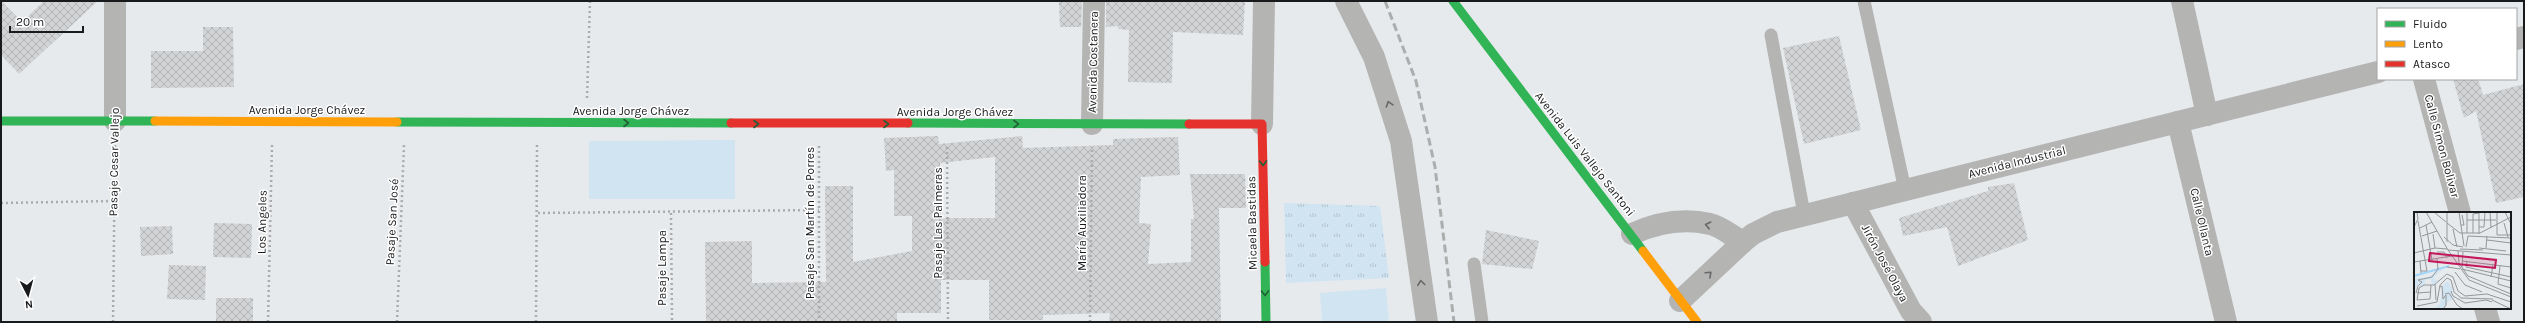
<svg xmlns="http://www.w3.org/2000/svg" width="2525" height="323" viewBox="0 0 2525 323" font-family="Karla,sans-serif">
<defs>
<pattern id="park-tufts" width="24" height="20" patternUnits="userSpaceOnUse"><rect width="24" height="20" fill="#d1e4f2"/><path d="M3 7l-1-3M5 7V3M7 7l1-3M15 17l-1-3M17 17v-4M19 17l1-3" fill="none" stroke="#b3c3cf"/></pattern>
<pattern id="building-cross-hatch" width="8" height="8" patternUnits="userSpaceOnUse"><rect width="8" height="8" fill="#d1d3d5"/><path d="M0 0l8 8M0 8l8-8" fill="none" stroke="#b3b5b6"/></pattern>
</defs>
<rect width="100%" height="100%" fill="#e7eaed"/>
<polygon fill="url(#park-tufts)" points="1284,203 1380,206 1389,278 1286,283"/>
<g fill="#d1e4f2">
<polygon points="735,140 735,199 589,199 589,141"/>
<polygon points="1386,288 1389,322 1322,322 1320,293"/>
</g>
<g fill="url(#building-cross-hatch)" fill-rule="evenodd">
<polygon points="1,1 22,22 44,1 98,1 19,74 1,55"/>
<polygon points="1059,1 1082,1 1081,27 1060,27"/>
<polygon points="1106,1 1245,1 1243,35 1173,32 1172,83 1128,82 1129,30 1118,29 1118,26 1106,27"/>
<polygon points="203,27 233,27 234,87 151,88 151,51 203,51"/>
<polygon points="1839,36 1861,130 1804,144 1783,48"/>
<polygon points="2453,79 2478,79 2483,95 2524,84 2524,197 2496,203 2476,111 2464,118"/>
<path d="M938,136l1,8 83,-8 1,12 90,-3v-6l65,-2 2,38 -39,2 -2,46 12,1 -3,40 43,-2v-43h3l-4,-45h55l1,34h-27l2,114h-112l1,-9 -67,2v5h-54v-40h-48v33h-44v9h-191l-1,-80 47,-1v42l74,-1 -1,-96h28v76l59,-11v-35h-18v-46l-8,1 -2,-33zM995,157v61h-54l-1,-55z"/>
<polygon points="2014,183 2028,240 1958,266 1947,227 1903,236 1899,218 1988,191 1988,187"/>
<polygon points="214,223 252,224 251,258 213,257"/>
<polygon points="172,226 173,254 141,256 140,227"/>
<polygon points="1486,230 1539,241 1532,269 1482,264"/>
<polygon points="169,265 206,266 205,300 167,299"/>
<rect x="216" y="298" width="37" height="24"/>
</g>
<g fill="none" stroke-linecap="round" stroke-linejoin="round">
<g stroke="#aaabac" stroke-width="2.5" stroke-dasharray="2 3" stroke-linecap="butt">
<polyline points="587,98 590,1"/>
<polyline points="819,146 819,322"/>
<polyline points="947,147 948,322"/>
<polyline points="1,203 113,201"/>
<polyline points="538,213 819,210"/>
<polyline points="671,213 672,322"/>
<polyline points="113,322 115,144"/>
<polyline points="268,322 272,145"/>
<polyline points="397,322 404,145"/>
<polyline points="536,322 537,145"/>
<polyline points="1090,322 1092,147"/>
</g>
<g stroke="#b4b4b3" stroke-width="13">
<polyline points="1864,1 1905,190"/>
<polyline points="1771,35 1804,214"/>
<polyline points="1474,264 1482,322"/>
</g>
<g stroke="#b4b4b3" stroke-width="22">
<polyline points="115,1 115,121"/>
<polyline points="1346,1 1374,57 1401,141 1427,322"/>
<polyline points="2182,1 2207,115"/>
<polyline points="2516,39 2524,37"/>
<polyline points="2424,79 2460,213"/>
<polyline points="2178,122 2226,322"/>
<polyline points="1092,124 1094,1"/>
<polyline points="1262,124 1264,1"/>
<polyline points="1853,203 1911,311 1921,322"/>
<path d="M1632,234c24,-11 52,-16 78,-10 11,2 23,13 33,18"/>
<polyline points="1680,301 1743,242 1753,234 1777,222 2378,72"/>
<polyline points="2485,308 2489,322"/>
</g>
<g stroke="#30b455" stroke-width="9">
<polyline points="1453,1 1643,251"/>
<polyline points="1,121 155,121"/>
<polyline points="397,122 731,123"/>
<polyline points="908,123 1189,124"/>
<polyline points="1265,262 1266,322"/>
</g>
<g stroke="#ff9f0a" stroke-width="9">
<polyline points="155,121 397,122"/>
<polyline points="1643,251 1697,322"/>
</g>
<g stroke="#e5322d" stroke-width="9">
<polyline points="731,123 908,123"/>
<polyline points="1189,124 1262,124 1265,262"/>
</g>
<polyline stroke="#acaeae" stroke-width="3" stroke-dasharray="8 4" stroke-linecap="butt" points="1385,1 1416,81 1435,167 1454,322"/>
</g>
<defs><path id="oneway-chevron" d="M-2-3.5L2.5 0L-2 3.5" fill="none" stroke-width="1.6" stroke-linecap="round" stroke-linejoin="round"/></defs>
<g stroke="#666768">
<use href="#oneway-chevron" transform="translate(1389 104) rotate(-108)"/>
<use href="#oneway-chevron" transform="translate(1708 225) rotate(-167)"/>
<use href="#oneway-chevron" transform="translate(1709 274) rotate(-43)"/>
<use href="#oneway-chevron" transform="translate(1421 283) rotate(-98)"/>
</g>
<g stroke="#235f36">
<use href="#oneway-chevron" transform="translate(626 123)"/>
<use href="#oneway-chevron" transform="translate(756 124)"/>
<use href="#oneway-chevron" transform="translate(886 124)"/>
<use href="#oneway-chevron" transform="translate(1016 124)"/>
<use href="#oneway-chevron" transform="translate(1263 163) rotate(89)"/>
<use href="#oneway-chevron" transform="translate(1265 293) rotate(89)"/>
</g>
<g text-anchor="middle" stroke-width="3" stroke-linejoin="round" paint-order="stroke">
<g font-size="12" fill="#181a1c" stroke="#fff">
<text transform="translate(1093 62) rotate(-89)" y="4">Avenida Costanera</text>
<text x="307" y="114">Avenida Jorge Chávez</text>
<text x="631" y="115">Avenida Jorge Chávez</text>
<text x="955" y="116">Avenida Jorge Chávez</text>
<text transform="translate(2442 146) rotate(75)" y="4">Calle Simon Bolivar</text>
<text transform="translate(1585 154) rotate(52)" y="4">Avenida Luis Vallejo Santoni</text>
<text transform="translate(114 162) rotate(-89)" y="4">Pasaje Cesar Vallejo</text>
<text transform="translate(2017 162) rotate(-14)" y="4">Avenida Industrial</text>
<text transform="translate(262 222) rotate(-89)" y="4">Los Angeles</text>
<text transform="translate(392 222) rotate(-87)" y="4">Pasaje San José</text>
<text transform="translate(2202 222) rotate(77)" y="4">Calle Ollanta</text>
<text transform="translate(810 223) rotate(-90)" y="4">Pasaje San Martín de Porres</text>
<text transform="translate(938 223) rotate(-90)" y="4">Pasaje Las Palmeras</text>
<text transform="translate(1082 223) rotate(-90)" y="4">María Auxiliadora</text>
<text transform="translate(1252 223) rotate(-91)" y="4">Micaela Bastidas</text>
<text transform="translate(1885 263) rotate(62)" y="4">Jirón José Olaya</text>
<text transform="translate(662 268) rotate(-90)" y="4">Pasaje Lampa</text>
</g>
</g>
<g transform="translate(2414 212)">
<rect width="97" height="97" fill="#e7eaed"/>
<path d="M30,56l-8,7 -3,3 5,3 -6,4 -1,-6 -6,1v5l-6,2v-4l-5,8v-12l15,-2 10,-8zM34,69l4,7v12l-4,1 -5,8h-9l6,-5 3,-19z" fill="#d1e4f2"/>
<path fill="none" stroke="#a0d4f8" stroke-width="2" d="M0,64l35,-10"/>
<path fill="none" stroke="#949799" stroke-width="1" d="M12,0l22,38 63,5M20,0l12,10M33,0v30M45,0l5,34M76,0l1,16M83,0v23h14M91,0l6,12M53,8h29M4,9l9,50h-6M33,11l13,10h20l31,-16M90,11l4,14M12,13l6,35M47,13h3l-2,-10M0,15l4,-8 -1,-7M65,15h5l1,-15M6,16l12,-6M39,17l4,18M53,21v-21M59,21v-19l6,-1M19,22l2,14M65,22v-21M8,24l15,-5M30,25l9,8 10,2M73,28l24,3M52,35l2,-11 43,2M65,36l27,3M72,36l1,-12M46,37l23,1M34,38l21,30 42,17M44,38l1,13 9,13 43,18M23,40h7l3,6M0,41l21,-5 12,1M6,49l1,12M48,49l49,6M0,50l38,-6M53,50l-1,5 45,10M86,54l-2,18 13,4M33,55l13,2M48,55l1,-15M48,57l49,12M41,60l10,13 17,7M77,65l2,-12M21,72l1,16M17,73l-1,14 -13,1 2,-12 5,-3h10l13,-11 6,3 5,14 7,5 22,-2 24,8M26,75l2,-1 1,13 3,-4v10l-3,4M37,79l2,5 12,7 21,-3 6,2M2,81l2,-7 4,-4 -4,-2 14,-3 6,-8 -1,-10M3,81l14,-1M31,82l4,-1 8,12 6,4M78,88l19,9M3,94l20,-4 3,-17 7,-7 4,2 3,12 7,6 32,1"/>
<path fill="#c2185b" fill-opacity="0.15" stroke="#c2185b" stroke-width="2" d="M16,41l66,7 -1,8 -66,-7z"/>
<rect width="97" height="97" fill="none" stroke="#181a1c" stroke-width="2"/>
</g>
<rect width="2525" height="323" fill="none" stroke="#181a1c" stroke-width="4"/>
<rect x="2377" y="8" width="140" height="72" fill="#ffffff" stroke="#a3a3a4"/>
<rect x="2385" y="21" width="20" height="6" fill="#30b455" stroke="#a3a3a4"/>
<text x="2413" y="28" font-size="12" fill="#181a1c">Fluido</text>
<rect x="2385" y="41" width="20" height="6" fill="#ff9f0a" stroke="#a3a3a4"/>
<text x="2413" y="48" font-size="12" fill="#181a1c">Lento</text>
<rect x="2385" y="61" width="20" height="6" fill="#e5322d" stroke="#a3a3a4"/>
<text x="2413" y="68" font-size="12" fill="#181a1c">Atasco</text>
<g transform="translate(28 295) rotate(174)" stroke="#ffffff" stroke-width="3" paint-order="stroke">
<path d="M0-3L7 15L0 10L-7 15Z" fill="#181a1c"/>
<text y="-6" font-size="11" font-weight="bold" text-anchor="middle" fill="#181a1c">N</text>
</g>
<path d="M10 26v6h73v-6" fill="none" stroke="#181a1c" stroke-width="2"/>
<text x="16" y="26" font-size="12" fill="#181a1c" stroke="#ffffff" stroke-width="3" paint-order="stroke">20 m</text>
</svg>
